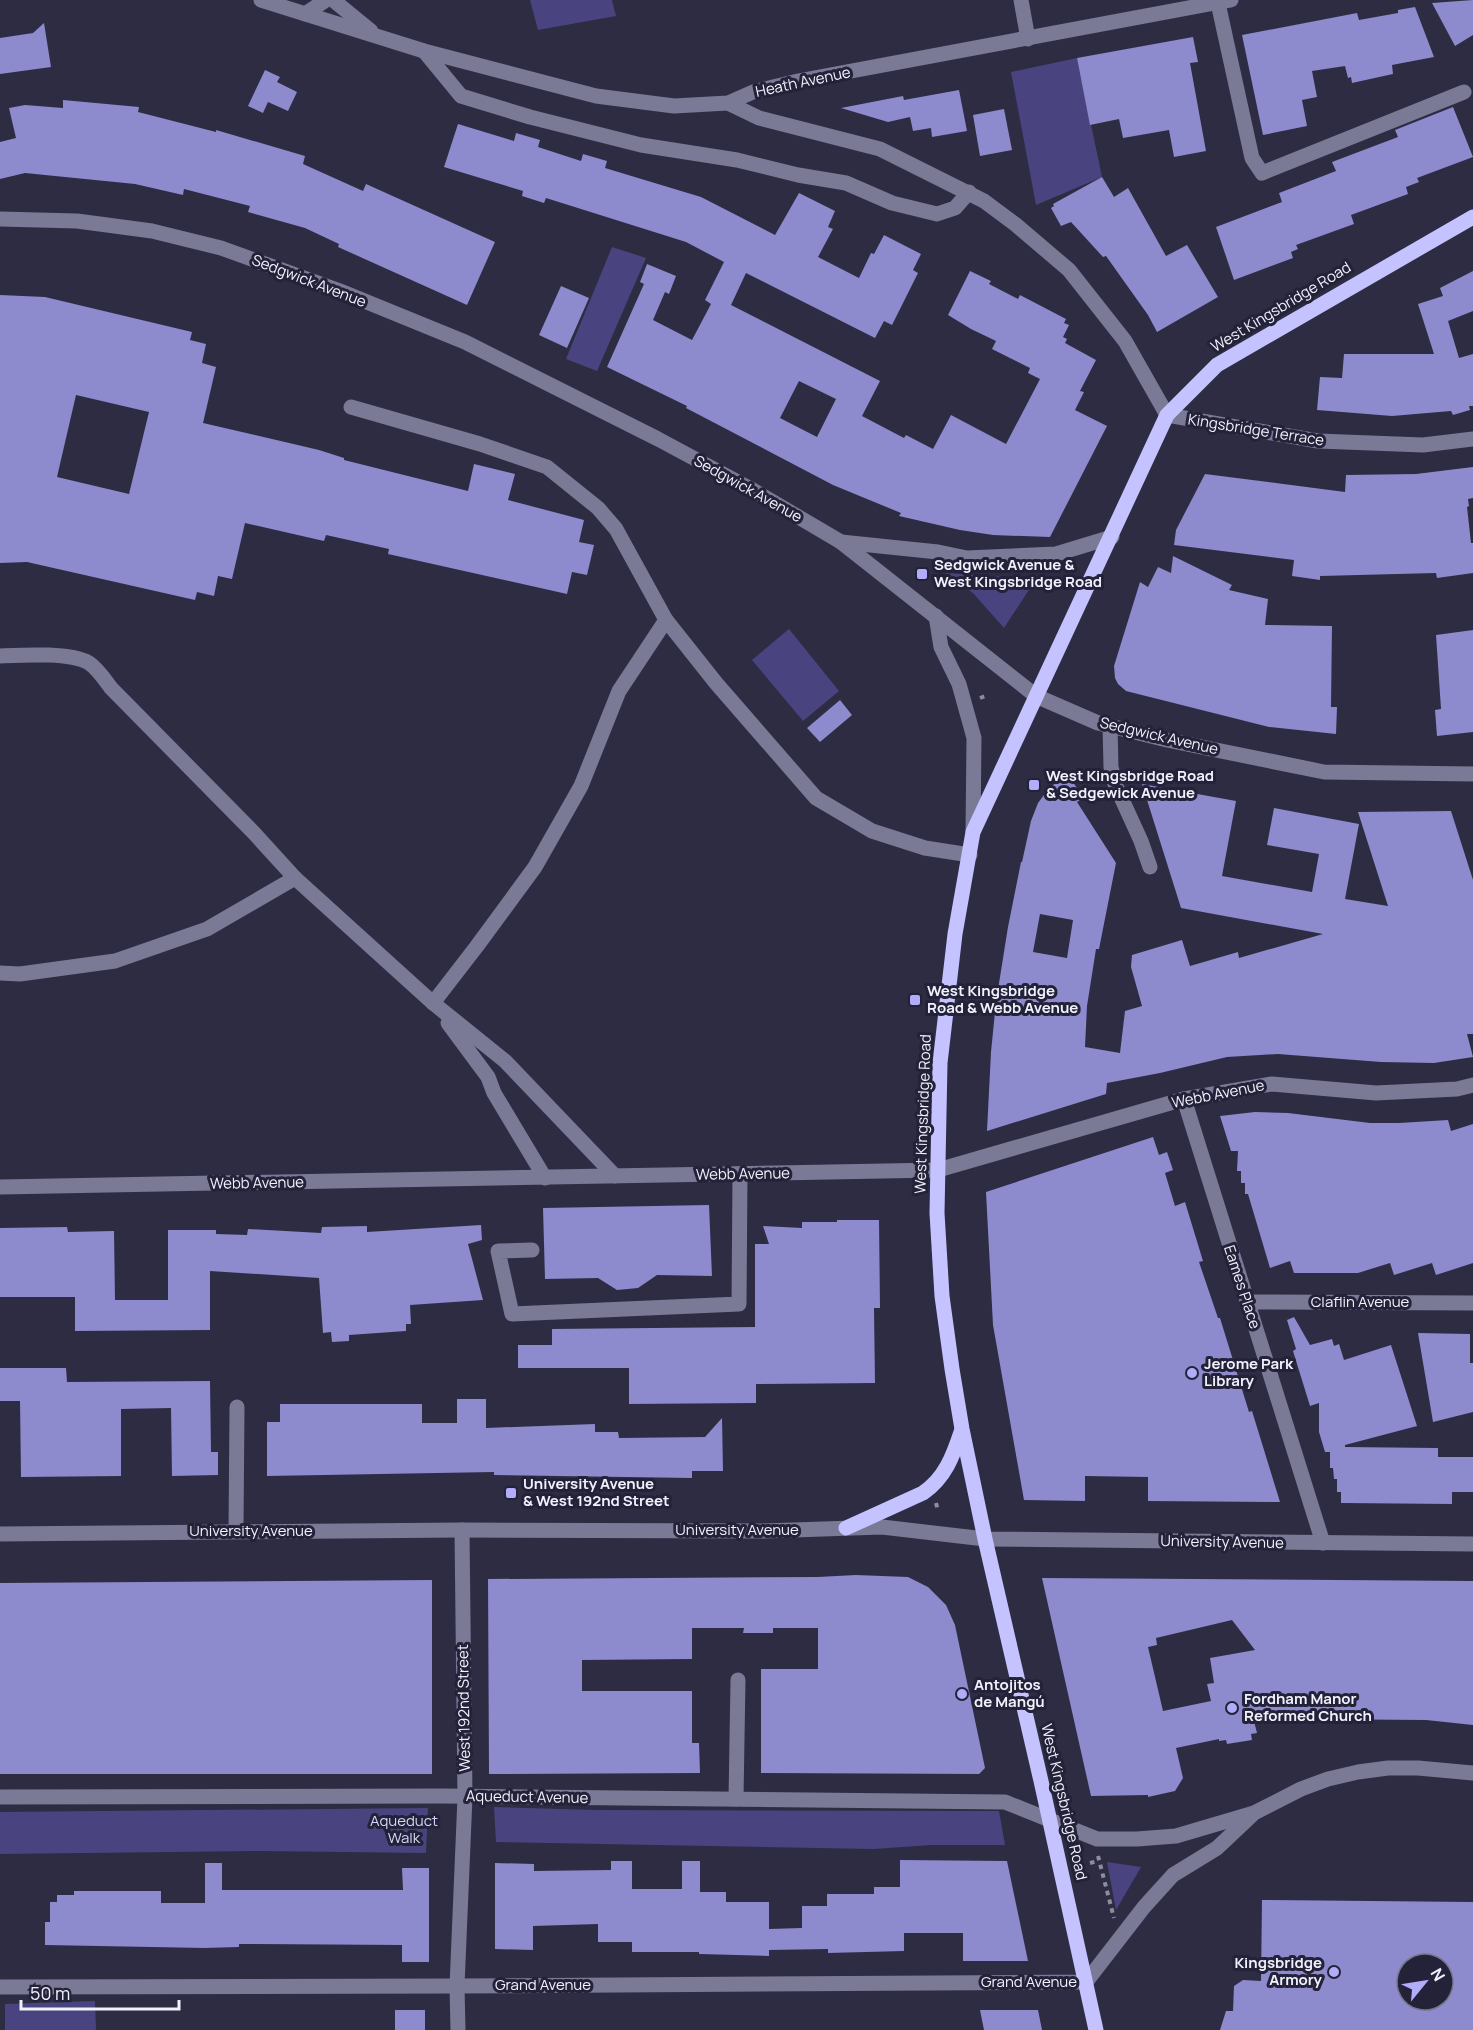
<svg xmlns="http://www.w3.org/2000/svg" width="1473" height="2030" viewBox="0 0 1473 2030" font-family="Manrope,sans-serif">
<rect width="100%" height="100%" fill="#2d2c43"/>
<g fill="#49447f">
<polygon points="530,0 612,0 616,16 538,30"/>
<polygon points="1077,58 1102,177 1036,205 1011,72"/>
<polygon points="612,247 646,258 597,371 566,359"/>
<polygon points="945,573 1036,579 1004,628 973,593"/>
<polygon points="789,629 839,691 803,721 752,660"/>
<polygon points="494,1807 597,1810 999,1811 1005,1845 931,1845 874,1849 496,1842"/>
<polygon points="428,1808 426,1853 261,1851 0,1854 0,1812"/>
<polygon points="1107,1862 1141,1867 1116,1910"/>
<polygon points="95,2001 96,2030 5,2030 5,2004"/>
</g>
<g fill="#8d8acd" fill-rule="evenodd">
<polygon points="1473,0 1473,35 1455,46 1432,3"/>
<polygon points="1415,7 1434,57 1392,65 1393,74 1352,83 1351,77 1348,78 1345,66 1312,71 1317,97 1302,100 1307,126 1263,135 1242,35 1357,13 1359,20 1398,13 1398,10"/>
<polygon points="44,23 51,67 0,74 0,38 33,33"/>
<polygon points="1193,37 1198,62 1190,63 1206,151 1174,157 1169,130 1123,138 1119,119 1090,125 1077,58"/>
<polygon points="265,70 280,77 277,82 297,92 288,111 268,102 263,113 248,106"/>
<polygon points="959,90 967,131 932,137 931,128 913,131 910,117 888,122 841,108 903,96 904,100"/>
<polygon points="63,100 139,107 138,112 216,132 216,130 305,156 303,164 363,191 366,184 495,242 467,305 338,247 339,244 305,228 248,212 250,206 184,189 183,195 135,184 25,173 0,179 0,142 16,138 9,108 25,105 63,108"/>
<polygon points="1453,107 1473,157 1417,178 1419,182 1406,187 1408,194 1351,215 1354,224 1296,245 1298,249 1291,252 1293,258 1234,280 1216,227 1282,202 1279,193 1336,171 1332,162 1398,137 1395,130"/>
<polygon points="1004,109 1012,150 980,156 973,115"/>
<path d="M458,124l56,17 2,-8 24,7 -2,7 43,14 2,-7 24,7 -2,7 96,29 74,38 24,-42 36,18 -7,16 5,2 -15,28 41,21 12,-25 3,1 10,-19 37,19 -8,16 5,3 -26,52 -8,-4 -9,17 -129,-65 -15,32 149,76 -18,35 42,22 2,-3 27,14 18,-34 55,29 34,-65 -12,-6 2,-5 -38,-19 4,-8 -25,-12 -23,-14 22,-44 21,10 -2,3 29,15 2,-4 46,24 -2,4 5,2 -6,12 4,2 -2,4 31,17 -16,31 4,1 -9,18 32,16 -57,111 -57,-2 -33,-5 -61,-14 2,-3 -68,-28 -147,-77 1,-2 -80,-39 37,-83 -4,-2 7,-18 29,12 -7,18 -4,-2 -12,28 39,20 19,-36 -6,-4 19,-38 -38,-20 -140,-44 -2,5 -22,-7 1,-5 -79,-24zM799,381l37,18 -19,38 -37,-19z"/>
<polygon points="1102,177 1114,197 1128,188 1166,256 1187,245 1218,297 1157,332 1148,315 1106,256 1103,257 1071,222 1061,226 1051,208 1054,206 1053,204"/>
<polygon points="1473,271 1473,311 1448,321 1459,358 1473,354 1473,406 1469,406 1470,410 1453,415 1451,411 1392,416 1317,410 1320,377 1342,378 1344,354 1434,354 1418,304 1443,296 1440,288"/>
<polygon points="561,286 589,298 567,348 539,335"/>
<path d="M0,295l45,2 147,35 -2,8 16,4 -4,19 14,4 -13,56 116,27 25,8v2l124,31 6,-27 41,10 -7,26 76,20 -5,22 15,3 -7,30 -15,-3 -5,22 -179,-40 1,-5 -63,-14 -2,6 -79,-18 -13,56 -14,-3 -4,20 -17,-4 -2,8 -168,-38 -27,1zM76,395l73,17 -20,82 -72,-17z"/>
<polygon points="1473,467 1473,498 1468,499 1469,506 1467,507 1471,543 1473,543 1473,573 1437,578 1436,573 1320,576 1320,580 1292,576 1294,560 1174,545 1176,530 1205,474 1345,492 1346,475 1416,474"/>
<polygon points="1173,556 1232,585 1229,590 1268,599 1265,625 1332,626 1331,707 1337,707 1336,734 1269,727 1126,691 1118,684 1115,678 1114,666 1140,582 1148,587 1158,567 1171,573"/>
<polygon points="1473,630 1473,732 1437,736 1435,710 1441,709 1436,635"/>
<polygon points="840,700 852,715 820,742 807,728"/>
<path d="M1068,774l15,24 -6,4 39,61 -17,86h-3l-9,57 -2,41 35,6 5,-42 17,-5 -11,-39 1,-12 50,-15 8,26 48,-14 1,6 84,-24 -142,-26 -39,-124 94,17 -14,75 90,16 7,-38 -52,-9 7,-37 85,16 -14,75 43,7 -30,-94 93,-1 22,69v154h-6l6,23 -39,6 -53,-1 -103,-8 -51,3 -67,16 -53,10 -1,11 -119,37 4,-79 5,-50 12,-75 13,-65h1l9,-41 7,-18 11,-15zM1040,914l33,6 -6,38 -34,-6z"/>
<polygon points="1255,1112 1288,1113 1370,1123 1399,1123 1448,1120 1451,1131 1473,1124 1473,1263 1436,1275 1432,1263 1394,1275 1390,1263 1358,1273 1294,1273 1290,1261 1270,1268 1248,1194 1245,1194 1245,1183 1241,1183 1241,1171 1237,1171 1238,1151 1231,1151 1220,1116"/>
<polygon points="1153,1137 1159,1155 1167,1152 1173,1170 1165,1173 1175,1206 1185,1202 1203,1261 1199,1262 1218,1318 1220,1318 1249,1412 1252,1411 1280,1502 1148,1501 1148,1477 1085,1476 1085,1501 1024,1500 993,1325 986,1192"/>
<polygon points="709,1205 712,1276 657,1275 638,1288 617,1290 598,1278 545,1279 543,1208"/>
<polygon points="837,1220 879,1220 880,1308 874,1308 875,1383 756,1384 756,1403 629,1404 629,1368 518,1368 518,1345 552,1345 552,1329 755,1327 755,1244 769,1244 763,1226 802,1228 802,1222 837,1222"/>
<polygon points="481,1225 482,1240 468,1244 483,1300 410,1305 411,1324 406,1324 406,1331 349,1335 349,1341 332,1342 331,1332 323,1333 319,1278 210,1271 210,1330 75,1331 75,1297 0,1297 0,1228 67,1227 68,1232 114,1231 115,1300 168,1300 168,1230 216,1230 216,1234 247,1235 248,1229 321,1233 322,1227 367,1226 367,1232"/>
<polygon points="1294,1317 1310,1345 1332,1339 1334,1346 1339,1344 1344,1360 1391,1345 1417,1426 1345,1445 1345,1447 1438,1448 1438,1457 1473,1457 1473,1492 1452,1492 1452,1504 1341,1503 1341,1492 1337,1492 1337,1479 1334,1479 1333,1468 1330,1468 1330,1452 1325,1452 1319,1432 1319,1403 1310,1406 1293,1351 1296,1349 1287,1320"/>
<polygon points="1418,1333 1470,1334 1470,1363 1473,1363 1473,1412 1433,1422"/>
<polygon points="0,1368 66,1368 67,1382 210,1381 211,1452 218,1452 218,1475 172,1476 171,1408 121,1409 121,1476 21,1477 20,1401 0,1401"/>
<polygon points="457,1399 486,1399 486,1428 595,1424 595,1432 618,1432 619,1438 705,1437 722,1418 723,1471 692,1471 692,1478 494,1475 494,1472 267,1476 267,1422 280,1422 280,1404 422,1404 422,1423 457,1423"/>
<polygon points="856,1575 908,1577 928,1587 946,1605 955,1625 985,1768 979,1774 761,1773 761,1669 818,1669 818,1628 773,1628 773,1633 743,1633 744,1628 692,1628 692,1659 582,1660 582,1691 692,1691 692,1743 699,1743 700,1773 489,1774 488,1579 818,1577"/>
<path d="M1042,1578l431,3v144l-47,-5 -123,-1 -3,-9 -46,11 3,12 -6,1 1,6 -25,4 -1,-4 -7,1v-2l-43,9 7,30 -8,13 -27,6v-2l-57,1zM1232,1620l23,30 -45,8 4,25 -7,1 4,17 -48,10 -15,-64 9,-2 -1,-7z"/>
<polygon points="432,1580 432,1774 0,1774 0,1583"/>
<polygon points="900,1860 1007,1861 1028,1961 963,1961 963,1933 904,1933 904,1951 828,1953 828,1949 769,1950 769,1956 699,1954 699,1952 632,1952 632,1942 598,1942 598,1924 533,1926 533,1950 495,1949 495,1863 534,1864 534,1871 611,1870 611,1861 632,1861 632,1889 682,1889 682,1861 700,1861 700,1892 726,1892 726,1902 769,1902 769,1929 802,1928 802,1906 827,1906 827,1894 874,1894 874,1887 900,1887"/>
<polygon points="205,1863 222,1863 222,1890 403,1890 402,1868 429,1868 429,1962 402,1962 402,1945 239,1944 239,1947 205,1948 45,1945 45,1922 50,1922 50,1902 57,1902 57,1895 74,1895 74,1891 161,1891 161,1903 205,1903"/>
<path d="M1262,1900l211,2v128h-253l6,-19h7l1,-25 9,-6 18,1zM1407,1964h36v36h-36z"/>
<rect x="395" y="2010" width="30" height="20"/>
<polygon points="980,2010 1038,2010 1042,2030 984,2030"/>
</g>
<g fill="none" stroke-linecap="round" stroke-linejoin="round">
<g stroke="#8d8d9f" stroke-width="4" stroke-dasharray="4.5 4.5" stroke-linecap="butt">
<polyline points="980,698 988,695"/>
<polyline points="936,1503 938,1511"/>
<polyline points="1098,1856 1114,1918"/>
<polyline points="1090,1863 1098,1861"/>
</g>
<g stroke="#7a7996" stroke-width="15">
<polyline points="261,0 424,51 596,96 674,106 728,103 753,92 798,81 1231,0"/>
<polyline points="333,0 371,31"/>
<polyline points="1021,0 1028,39"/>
<polyline points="1218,3 1252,158 1262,173 1464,92"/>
<polyline points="305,14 326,0"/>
<polyline points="424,51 461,96 530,117 641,145 737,160 798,175 846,183 892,203 937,214 955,208 969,192"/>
<polyline points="728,103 759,118 880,149 984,201 1015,224 1069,270 1125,341 1167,415 1318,441 1423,445 1473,439"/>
<polyline points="0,219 77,221 152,231 221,248 340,291 465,342 658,439 751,489 841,542 1036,696 1098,723 1167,740 1324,772 1473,774"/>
<polyline points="351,407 480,444 547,467 598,508 616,529 666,620 619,691 581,786 535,867 477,946 433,1003"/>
<polyline points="841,542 938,552 967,558 1056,554 1112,537"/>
<polyline points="936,616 941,647 959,684 974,738 973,832"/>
<polyline points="666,620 716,683 816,798 872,831 925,848 970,855"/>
<path d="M0,656c22,-1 70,-4 89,7 9,6 16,17 22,25l143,145 41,45 138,125 72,58 110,115"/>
<polyline points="1110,726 1111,767 1115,784 1141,841 1150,867"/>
<polyline points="0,973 20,974 115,961 207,929 295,878"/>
<polyline points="448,1023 488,1077 494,1093 545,1178"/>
<polyline points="1184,1099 1323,1543"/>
<polyline points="0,1187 938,1170 1184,1099 1272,1084 1376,1093 1457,1089 1473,1085"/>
<polyline points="532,1250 498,1251 512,1314 739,1304 740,1174"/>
<polyline points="1247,1302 1473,1303"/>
<polyline points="236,1531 237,1407"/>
<polyline points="0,1534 462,1530 764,1531 882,1527 985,1539 1473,1544"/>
<polyline points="0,1797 442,1796 1005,1802 1097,1839 1137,1839 1176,1836 1254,1813 1301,1789 1328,1779 1358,1772 1388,1768 1418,1768 1473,1773"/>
<polyline points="736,1799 738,1680"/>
<polyline points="0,1987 457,1986 1086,1982 1144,1907 1173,1875 1217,1848 1252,1815"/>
<polyline points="458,2030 457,1986 465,1797 462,1530"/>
</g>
<g stroke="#c4c3ff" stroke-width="15">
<path d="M846,1528l77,-35c22,-15 30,-37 38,-61"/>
<polyline points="1096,2030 1041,1781 985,1539 962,1429 952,1369 942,1296 937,1213 940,1063 955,934 973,832 1167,415 1217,365 1473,217"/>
</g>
</g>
<g fill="#b1adfa" stroke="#232238" stroke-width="2">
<rect x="916" y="568" width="12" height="12" rx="3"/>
<rect x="1028" y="779" width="12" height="12" rx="3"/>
<rect x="909" y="994" width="12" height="12" rx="3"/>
<circle cx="1192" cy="1373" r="6"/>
<rect x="505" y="1487" width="12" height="12" rx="3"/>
<circle cx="962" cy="1694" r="6"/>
<circle cx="1232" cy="1708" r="6"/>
<circle cx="1334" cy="1972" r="6"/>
</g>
<g text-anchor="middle" stroke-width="6" stroke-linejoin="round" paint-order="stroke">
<g font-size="15" fill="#f1f1fe" stroke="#232238">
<text transform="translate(803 82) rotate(-12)" y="5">Heath Avenue</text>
<text transform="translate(309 281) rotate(21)" y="5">Sedgwick Avenue</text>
<text transform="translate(1281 307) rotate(-31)" y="5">West Kingsbridge Road</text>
<text transform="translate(1256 430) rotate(9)" y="5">Kingsbridge Terrace</text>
<text transform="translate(748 489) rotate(29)" y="5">Sedgwick Avenue</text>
<text transform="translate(1159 736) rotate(13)" y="5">Sedgwick Avenue</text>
<text transform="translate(1218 1094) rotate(-11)" y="5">Webb Avenue</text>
<text transform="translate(923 1114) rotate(-88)" y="5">West Kingsbridge Road</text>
<text transform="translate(743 1174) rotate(-1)" y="5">Webb Avenue</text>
<text transform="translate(257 1183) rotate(-1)" y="5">Webb Avenue</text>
<text transform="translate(1242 1287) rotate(72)" y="5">Eames Place</text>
<text x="1360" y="1307">Claflin Avenue</text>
<text x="737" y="1535">University Avenue</text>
<text x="251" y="1536">University Avenue</text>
<text transform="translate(1222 1542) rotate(1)" y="5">University Avenue</text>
<text transform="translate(464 1708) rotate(-91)" y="5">West 192nd Street</text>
<text transform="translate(527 1797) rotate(1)" y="5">Aqueduct Avenue</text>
<text transform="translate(1064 1802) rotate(77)" y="5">West Kingsbridge Road</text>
<text x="1029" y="1987">Grand Avenue</text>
<text x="543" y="1990">Grand Avenue</text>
</g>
<g font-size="15" font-weight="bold" fill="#f1f1fe" stroke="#232238" text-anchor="start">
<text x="934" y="570">Sedgwick Avenue &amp;<tspan x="934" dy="17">West Kingsbridge Road</tspan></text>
<text x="1046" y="781">West Kingsbridge Road<tspan x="1046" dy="17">&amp; Sedgewick Avenue</tspan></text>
<text x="927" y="996">West Kingsbridge<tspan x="927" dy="17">Road &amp; Webb Avenue</tspan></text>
<text x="1204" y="1369">Jerome Park<tspan x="1204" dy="17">Library</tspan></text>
<text x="523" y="1489">University Avenue<tspan x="523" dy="17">&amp; West 192nd Street</tspan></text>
<text x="974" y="1690">Antojitos<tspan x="974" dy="17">de Mangú</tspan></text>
<text x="1244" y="1704">Fordham Manor<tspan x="1244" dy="17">Reformed Church</tspan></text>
<text x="1322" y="1968" text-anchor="end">Kingsbridge<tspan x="1322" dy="17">Armory</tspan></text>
</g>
<g font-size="15" fill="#d4d4f9" stroke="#232238">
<text x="404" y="1826">Aqueduct<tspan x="404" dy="17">Walk</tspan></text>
</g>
</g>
<g transform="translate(1425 1982) rotate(60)"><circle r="28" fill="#232238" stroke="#757587" stroke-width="1.5"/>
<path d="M0-4.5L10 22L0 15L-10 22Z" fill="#b1adfa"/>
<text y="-9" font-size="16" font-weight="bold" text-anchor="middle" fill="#f1f1fe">N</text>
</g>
<path d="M21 2000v9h158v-9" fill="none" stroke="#f1f1fe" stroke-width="3"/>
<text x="30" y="2000" font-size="18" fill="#f1f1fe" stroke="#232238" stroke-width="4.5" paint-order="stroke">50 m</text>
</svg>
